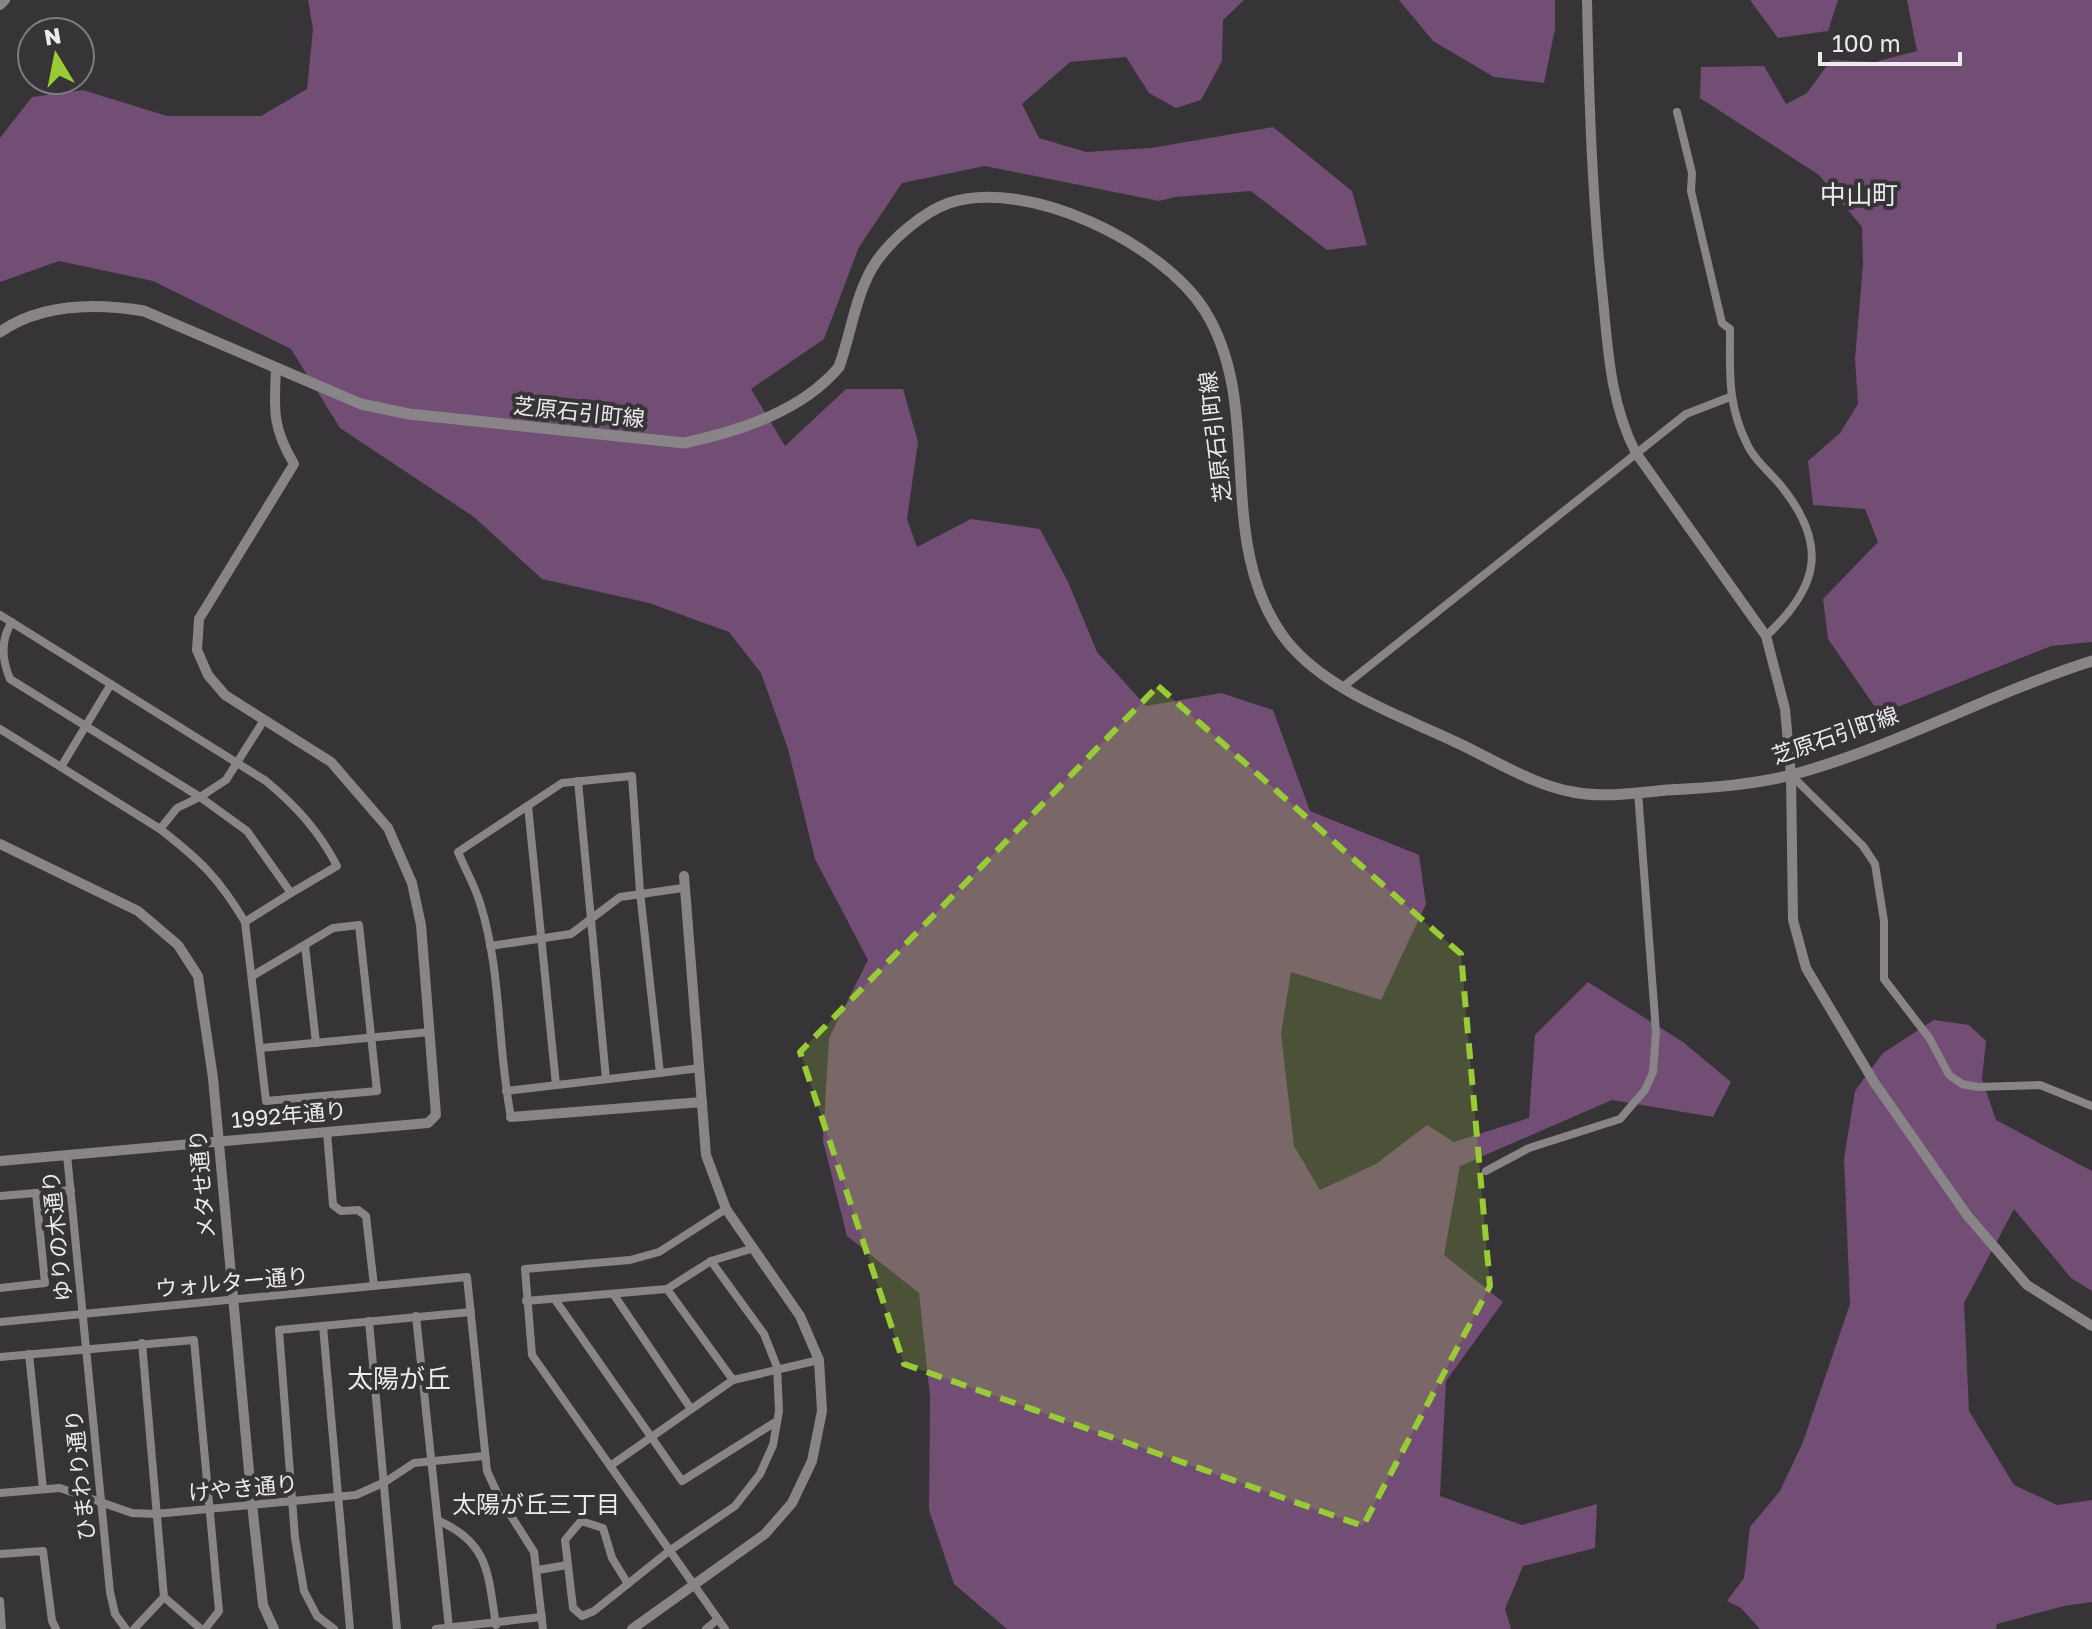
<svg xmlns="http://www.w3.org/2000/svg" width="2092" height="1629" viewBox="0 0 2092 1629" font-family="'Golos Text','Noto Sans JP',sans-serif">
<rect width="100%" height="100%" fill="#373437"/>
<g fill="#724e74">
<polygon points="308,0 1244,0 1223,20 1222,61 1201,100 1176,108 1149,93 1126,57 1070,62 1022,104 1039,138 1086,152 1151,148 1273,127 1352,191 1367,245 1327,250 1251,191 1175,197 1159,201 985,166 902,183 859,247 824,339 751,389 785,446 846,389 903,389 918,442 907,519 917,547 971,519 1040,529 1068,582 1097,652 1146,706 1221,693 1273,710 1310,811 1419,855 1426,904 1381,1000 1291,972 1281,1034 1294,1146 1320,1190 1376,1164 1427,1125 1454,1142 1529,1118 1535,1035 1588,982 1683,1042 1731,1082 1713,1117 1612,1100 1460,1166 1444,1255 1503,1302 1446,1381 1440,1496 1522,1525 1597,1504 1595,1548 1523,1566 1505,1609 1511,1629 1007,1629 954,1584 929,1510 930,1396 919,1293 847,1236 823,1141 829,1038 868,960 815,859 788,749 761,673 729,632 649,603 542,579 474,517 340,428 291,349 153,281 59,261 0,282 0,138 32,97 83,90 167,116 261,116 307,89 313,29"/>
<polygon points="1399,0 1555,0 1555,29 1544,83 1494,77 1433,41"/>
<polygon points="1750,0 1838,0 1828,31 1778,38"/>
<polygon points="1907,0 2092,0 2092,642 2051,646 1880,714 1828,639 1823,599 1878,542 1865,509 1813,505 1808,461 1840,433 1858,404 1855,359 1863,264 1862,227 1819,175 1700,98 1701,67 1764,66 1786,104 1807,93 1831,60 1875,62 1917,51"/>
<polygon points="1934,1020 1969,1025 1986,1041 1982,1079 1996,1120 2092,1171 2092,1291 2071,1278 2014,1209 1964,1303 1969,1411 2014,1485 2057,1505 2092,1500 2092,1602 2064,1606 1997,1624 1996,1629 1760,1629 1741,1608 1727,1601 1744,1578 1750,1527 1780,1491 1803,1442 1850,1304 1844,1159 1855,1091 1883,1053"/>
</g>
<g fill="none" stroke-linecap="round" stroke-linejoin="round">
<g stroke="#888488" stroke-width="8">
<path d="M1677,112l15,61 -1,18 31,132 8,6c0,43 -3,75 17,115 7,16 24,29 35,43 47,59 36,101 -16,149"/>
<path d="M0,615l266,166c30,25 53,50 71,85l-46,27"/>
<path d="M12,622c-12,18 -10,38 -2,57l190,118 26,-17 38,-60"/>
<polyline points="1344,686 1686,414 1730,397"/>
<polyline points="0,729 160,829"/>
<polyline points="61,767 111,684"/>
<polyline points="1791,775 1863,846 1875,864 1884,921 1884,979 1930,1039 1949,1075 1962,1084 1978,1087 2040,1085 2092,1106"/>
<polyline points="578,781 606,1079"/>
<path d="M200,797l47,34 44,62 -46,29c-27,-45 -44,-61 -85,-93l17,-21z"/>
<polyline points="528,806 556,1085"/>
<polyline points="245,922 266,1101 377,1091 359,925 333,928 254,975"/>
<polyline points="305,945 316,1043"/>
<polyline points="490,946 571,934 620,897 683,888"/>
<polyline points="261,1048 430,1032"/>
<polyline points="660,1073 700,1068"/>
<path d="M506,1091l154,-18 -20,-181 -8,-116 -70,7 -104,69c7,17 17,34 22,51 22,69 17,144 31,214"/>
<polyline points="327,1132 333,1205 341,1211 358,1210 366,1216 374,1286"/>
<polyline points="67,1155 110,1592 115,1614 126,1629"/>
<polyline points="1486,1171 1529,1148 1620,1119 1645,1090 1653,1072 1656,1032 1638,792"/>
<polyline points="0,1196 71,1190"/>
<polyline points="0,1288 45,1283 36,1193"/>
<polyline points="667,1289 733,1380"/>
<polyline points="614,1295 691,1409"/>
<polyline points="526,1301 667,1289 711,1261 754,1248"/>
<polyline points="556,1301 682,1481 774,1423"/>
<polyline points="416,1316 449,1628"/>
<polyline points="369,1321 397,1629"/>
<polyline points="0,1322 467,1277 487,1471 499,1497 534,1552 543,1629"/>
<polyline points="323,1326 350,1629"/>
<polyline points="142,1343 164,1597 201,1629"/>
<polyline points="29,1354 43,1489"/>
<polyline points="0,1357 194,1340 219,1611 205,1629"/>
<polyline points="610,1466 733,1380 819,1360"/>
<polyline points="0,1493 60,1488 132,1513 155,1514 356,1495 385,1482 414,1463 484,1456"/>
<path d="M439,1521c51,22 49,55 57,104"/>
<polyline points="0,1554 43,1551 52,1621 56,1629"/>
<polyline points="538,1570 567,1565"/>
<polyline points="628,1584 612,1558 603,1528 581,1521 565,1540 573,1608 582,1616 594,1611 669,1551 735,1506 760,1474 773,1445 779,1411 777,1367 764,1334 711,1261"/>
<polyline points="0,1601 2,1629"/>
<polyline points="134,1629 164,1597"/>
<polyline points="334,1629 317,1616 304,1591 295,1538 279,1330 471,1312"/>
<polyline points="436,1629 542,1617"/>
<polyline points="706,1629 718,1619"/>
<polyline points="725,1629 532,1355 525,1269 630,1260 659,1252 726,1209"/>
</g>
<g stroke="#888488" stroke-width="10">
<path d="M1587,0c2,100 5,199 16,299 5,53 8,106 33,154l130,183 19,73 6,66 2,145 13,48 68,114 93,133 60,70 65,41"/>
<polyline points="0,5 5,0"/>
<polyline points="0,844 138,911 178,945 198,976 213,1078 252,1504 263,1605 274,1629"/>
<polyline points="511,1117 702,1102"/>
<path d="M0,1161l428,-38 8,-8 -15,-190 -9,-42 -24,-55 -57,-66 -106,-67 -17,-20 -11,-25 2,-31 95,-155c-22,-37 -20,-54 -18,-96"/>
<polyline points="632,1629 765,1534 792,1503 812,1461 822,1411 819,1360 800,1316 726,1209 706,1155 684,876"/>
</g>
<path stroke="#888488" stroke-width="11" d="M0,332c42,-29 96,-29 144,-21l217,93 48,10 275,29c56,-12 118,-32 155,-76 12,-33 17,-76 37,-105 16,-23 47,-50 73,-59 79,-26 214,41 256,108 61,98 7,233 81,329 41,52 118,77 176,105 35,17 72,40 111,47 29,6 64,1 94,-2 42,-2 87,-5 128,-16 102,-28 196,-81 297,-113"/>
</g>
<path fill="#99cb36" fill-opacity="0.2" stroke="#99cb36" stroke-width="6" stroke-dasharray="16 10" stroke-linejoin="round" d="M1158,686l303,268 29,332 -127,240 -459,-162 -104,-312z"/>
<g text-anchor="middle" stroke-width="8" stroke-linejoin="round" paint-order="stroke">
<g font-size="22" fill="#eceaec" stroke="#373437">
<text transform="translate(579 412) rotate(6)" y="8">芝原石引町線</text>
<text transform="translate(1215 437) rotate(-97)" y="8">芝原石引町線</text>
<text transform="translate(1835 735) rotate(-19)" y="8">芝原石引町線</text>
<text transform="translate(289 1115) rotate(-5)" y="8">1992年通り</text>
<text transform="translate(202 1184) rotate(-95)" y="8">メタせ通り</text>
<text transform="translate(57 1236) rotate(-96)" y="8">ゆりの木通り</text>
<text transform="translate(232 1282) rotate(-5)" y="8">ウォルター通り</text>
<text transform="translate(80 1475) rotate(-96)" y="8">ひまわり通り</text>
<text transform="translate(243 1488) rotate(-5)" y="8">けやき通り</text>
</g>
<g font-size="24" fill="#eceaec" stroke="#373437">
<text x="536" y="1513">太陽が丘三丁目</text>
</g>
<g font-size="26" fill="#eceaec" stroke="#373437">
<text x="1859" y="204">中山町</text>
<text x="399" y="1388">太陽が丘</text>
</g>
</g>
<g transform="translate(56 56) rotate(350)"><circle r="38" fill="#373437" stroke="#7f7d7f" stroke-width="2"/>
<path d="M0-6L14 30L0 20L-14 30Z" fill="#99cb36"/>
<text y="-12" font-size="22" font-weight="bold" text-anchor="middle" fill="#eceaec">N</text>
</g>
<path d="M1820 52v12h140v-12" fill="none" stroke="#eceaec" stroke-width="4"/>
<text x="1832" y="52" font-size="24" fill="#eceaec" stroke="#373437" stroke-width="6" paint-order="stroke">100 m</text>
</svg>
